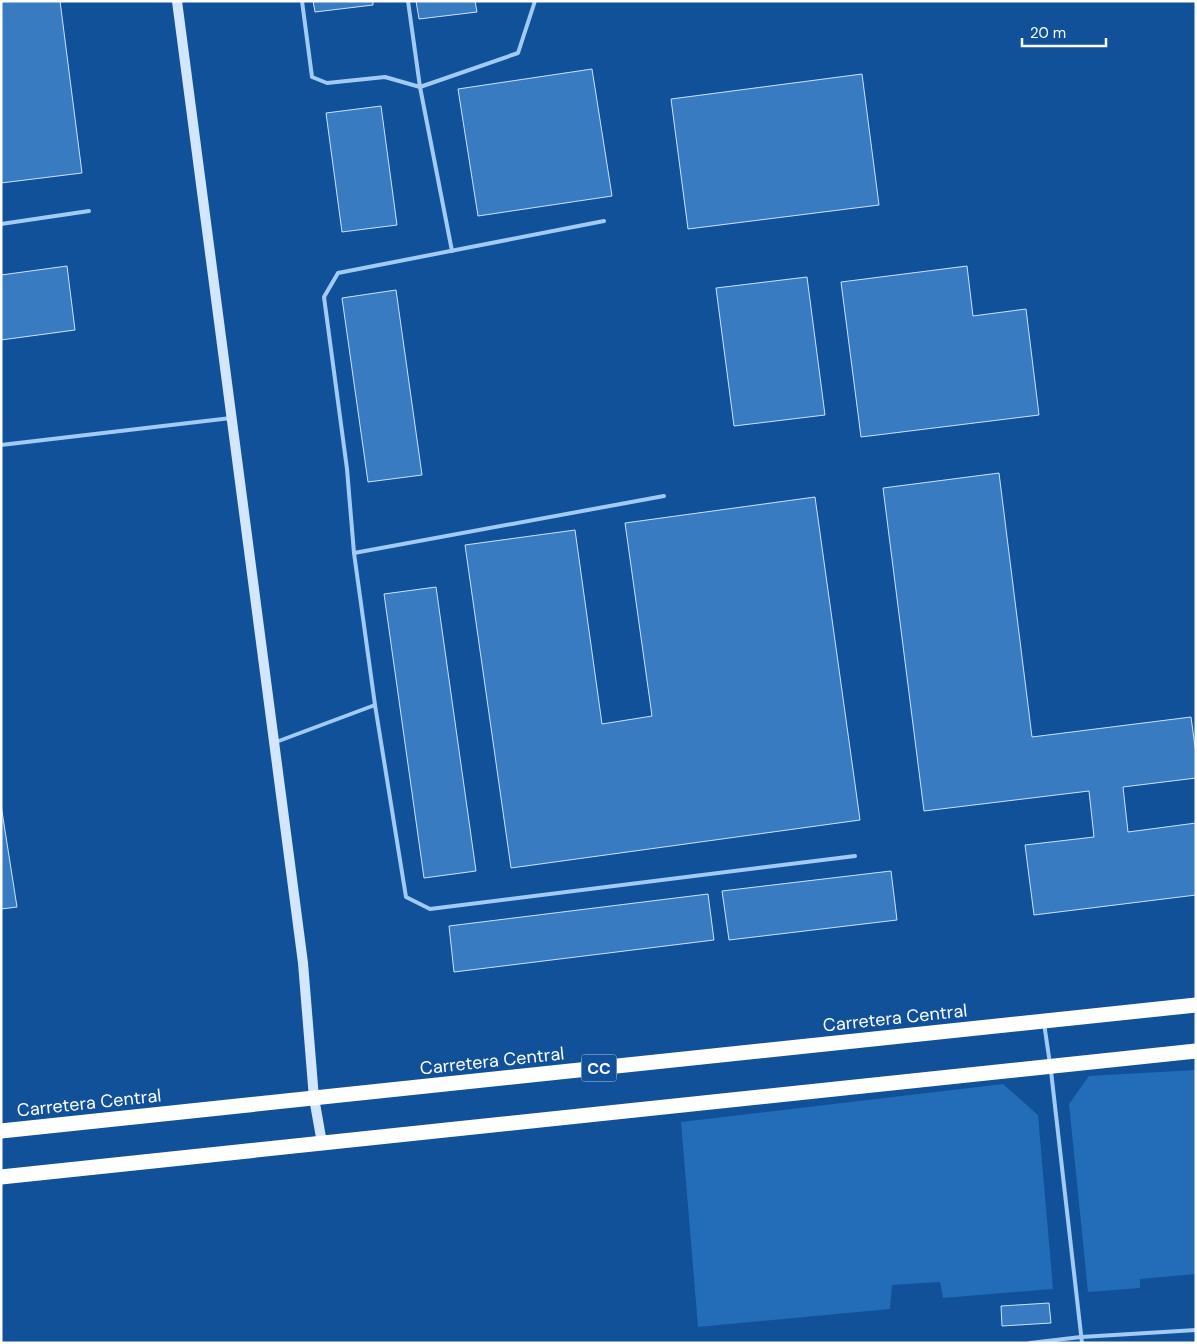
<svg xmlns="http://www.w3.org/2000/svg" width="1197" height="1344" viewBox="0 0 1197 1344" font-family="'DM Sans',sans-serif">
<rect width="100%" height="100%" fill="#10519a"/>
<g fill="#226cb8">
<polygon points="1196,1070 1196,1274 1140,1279 1140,1288 1088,1292 1069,1104 1089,1076"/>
<polygon points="1003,1084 1038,1115 1053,1289 943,1298 940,1282 892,1285 890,1309 698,1327 681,1122"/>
</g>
<g fill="#387bc1" stroke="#cae4fe">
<polygon points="1,1 60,1 82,173 1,183"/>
<polygon points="313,1 373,1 373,5 315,12"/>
<polygon points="416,1 475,1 477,12 419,19"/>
<polygon points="592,69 612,196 478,216 458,89"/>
<polygon points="862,74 879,205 688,229 671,99"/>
<polygon points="381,106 397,225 342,232 326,113"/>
<polygon points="67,266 75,330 1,340 1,275"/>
<polygon points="967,266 973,316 1026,309 1039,415 861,437 841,282"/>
<polygon points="807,277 825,415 734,426 716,288"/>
<polygon points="396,290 422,475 368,482 342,298"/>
<polygon points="999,473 1032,737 1191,717 1196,754 1196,778 1123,787 1128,832 1196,823 1196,895 1034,915 1025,845 1094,837 1089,791 924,811 883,488"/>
<polygon points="815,497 860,820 511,868 465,545 575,530 602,724 652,716 625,523"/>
<polygon points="436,587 476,871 424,878 384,594"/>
<polygon points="1,805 17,907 1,909"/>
<polygon points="891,871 897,920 729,940 722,891"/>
<polygon points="708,894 714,940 454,972 449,926"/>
<polygon points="1049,1303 1051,1323 1002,1326 1001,1306"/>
</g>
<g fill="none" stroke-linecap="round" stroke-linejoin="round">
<g stroke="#a1caf5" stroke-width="4">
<polyline points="302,1 312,77 327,83 385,77 420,87 452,251"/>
<polyline points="408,1 420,87 518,53 535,1"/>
<polyline points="1,224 89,211"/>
<polyline points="1,445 231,418"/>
<polyline points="354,553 664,496"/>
<polyline points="375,705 354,553 347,469 324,297 338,273 604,221"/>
<polyline points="276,742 375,705 406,897 430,909 855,856"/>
<polyline points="1044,1023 1050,1064"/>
<polyline points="1051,1071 1082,1343"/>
<polyline points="1030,1343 1081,1337 1196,1330"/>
</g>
<polyline stroke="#d2e6fe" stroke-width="10" points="177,1 303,963 314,1098 322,1143"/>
<g stroke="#fff" stroke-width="15">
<polyline points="1,1131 1196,1005"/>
<polyline points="1,1177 1196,1051"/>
</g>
</g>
<g text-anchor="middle" stroke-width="4.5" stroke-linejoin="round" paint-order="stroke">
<rect fill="#10519a" stroke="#b7cbe1" stroke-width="1" x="581.5" y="1054.5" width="35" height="27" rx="4"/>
<g font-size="16" font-weight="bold" fill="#fff">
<text x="599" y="1074">CC</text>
</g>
<g font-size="18" fill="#fff" stroke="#10519a">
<text transform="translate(895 1018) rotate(-6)" y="6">Carretera Central</text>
<text transform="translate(492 1061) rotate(-6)" y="6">Carretera Central</text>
<text transform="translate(89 1103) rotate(-6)" y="6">Carretera Central</text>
</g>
</g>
<rect width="1197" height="1344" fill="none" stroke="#ffffff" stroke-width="5"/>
<path d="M1022 38v8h84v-8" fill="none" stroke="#ffffff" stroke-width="2.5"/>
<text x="1030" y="38" font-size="15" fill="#ffffff" stroke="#10519a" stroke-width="4" paint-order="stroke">20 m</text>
</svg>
